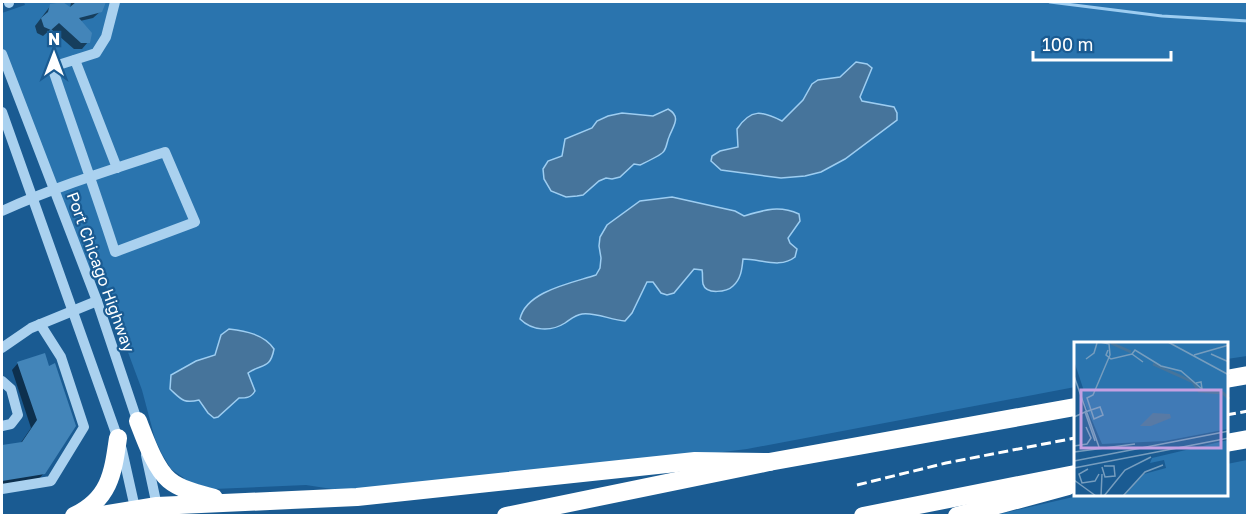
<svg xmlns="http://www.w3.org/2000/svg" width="1249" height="517" viewBox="0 0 1249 517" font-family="'Golos Text',sans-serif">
<rect width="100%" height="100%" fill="#1a5b92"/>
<g fill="#2a74ae">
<polygon points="24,2 1247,2 1247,356 1227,359 1226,343 1075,343 1075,387 747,449 691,456 345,491 306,485 213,489 183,480 184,478 171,469 162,454 155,439 142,390 109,301 111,300 103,278 90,282 2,55 2,13 25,5"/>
<polygon points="1247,460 1247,515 995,515 1082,495 1226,494 1227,464"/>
</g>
<g fill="#46749b" stroke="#9dcdf1" stroke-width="1.5">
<path d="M856,62l11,2 5,4 -12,29 2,4 32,6 3,6v7l-52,39 -24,13 -16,4 -24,2 -16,-2 -44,-6 -10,-9 1,-5 8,-5 18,-4 -1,-18c14,-21 25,-18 45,-8l21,-21 9,-16 6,-4 22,-3z"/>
<path d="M668,109c14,8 5,17 1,28 -2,4 -2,10 -5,14 -2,4 -18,11 -24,14l-6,-1 -14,13 -8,2 -6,-1 -7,3 -16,14 -6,1 -11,1 -15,-6 -7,-12 -1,-10 5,-8 14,-5 3,-17 27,-11 5,-7 11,-5 14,-3 31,3z"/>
<path d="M672,197l63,14 9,5c20,-6 35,-11 55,-2l1,7 -12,17 2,5 7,6 -2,8c-15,12 -34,2 -52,2 -1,10 -2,20 -10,27 -6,6 -27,9 -30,-2 -1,-4 0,-10 -1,-14l-8,-1 -20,24 -7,2 -6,-2 -8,-11h-6l-15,31 -7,8c-14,-1 -30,-9 -43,-7 -7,1 -11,5 -17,9 -14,9 -33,8 -45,-4 6,-28 52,-36 76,-44l4,-7 1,-10 -2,-12 1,-9 7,-12 33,-24z"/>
<path d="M229,329c16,2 35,5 45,20 -4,21 -12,14 -26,24l7,18c-4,7 -9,7 -16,7l-21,19 -4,1 -6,-5 -9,-13c-16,4 -18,-1 -29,-11l1,-14 25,-14 19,-6 6,-20z"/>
</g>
<g fill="#0007">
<polygon points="71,2 104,2 101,11 93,18 80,21 88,42 82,49 74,49 51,29 43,36 37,33 35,26 51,5 70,9"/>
<polygon points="18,363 74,426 44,473 37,481 2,486 2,447 20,444 31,428 12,370"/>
</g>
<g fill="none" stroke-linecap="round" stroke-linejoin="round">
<polyline stroke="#9dcdf1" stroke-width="3" points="1050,2 1162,16 1248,21"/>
</g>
<g fill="#4385b9">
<polygon points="63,2 70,7 76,2 106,2 102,12 79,18 92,33 90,43 81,43 59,23 51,30 44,27 41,18 48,12 50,4"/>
<polygon points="45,353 49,366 55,363 76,426 45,474 2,481 2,445 22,442 37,420 17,362"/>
</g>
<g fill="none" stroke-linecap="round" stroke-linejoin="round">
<g stroke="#aad1ef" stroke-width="10">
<polyline points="9,2 9,3"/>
<polyline points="2,54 97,301 139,426"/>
<polyline points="75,60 117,168"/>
<polyline points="2,112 122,450 135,508"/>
<path d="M2,211c53,-24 108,-41 163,-59l30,70 -80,30c-20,-62 -42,-123 -63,-185l44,-14 10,-16 9,-35"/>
<polyline points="2,348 31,328 97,301"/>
<polyline points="2,381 11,389 18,415 11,424 2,426"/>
<polyline points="146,455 157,506"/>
<polyline points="2,489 51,481 84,427 61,357 40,324"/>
</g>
<g stroke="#fff" stroke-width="18">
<polyline points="1226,379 1248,375"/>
<path d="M138,421c7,18 17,47 31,59 12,10 31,14 45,18"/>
<polyline points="1226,443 1248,439"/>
<path d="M74,516c36,-17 39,-43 44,-78"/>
<polyline points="96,516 157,506 357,497 695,461 769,462"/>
<polyline points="506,516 769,462 1075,407"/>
<polyline points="863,516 1075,474"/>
<polyline points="957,516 1068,486"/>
</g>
<g stroke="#fff" stroke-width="3" stroke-dasharray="10 4.5" stroke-linecap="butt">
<polyline points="1226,415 1248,411"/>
<polyline points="857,485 946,463 1075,438"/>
</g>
</g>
<g text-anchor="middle" stroke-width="4.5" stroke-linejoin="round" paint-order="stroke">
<g font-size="16" fill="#fff" stroke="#1a5b92">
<text transform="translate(101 272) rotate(70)" y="6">Port Chicago Highway</text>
</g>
</g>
<g transform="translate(1074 342)">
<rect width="154" height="154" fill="#1a5b92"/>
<path d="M0,0h154v87l-63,12 -63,3 -22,-52 4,-1 -10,-30zM154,98v56h-105l21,-22 22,-6 -2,-8 -14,3 2,-5z" fill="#2a74ae"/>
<path d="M79,71l17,1 1,4 -20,8h-11z" fill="#46749b"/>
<path fill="none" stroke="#46749b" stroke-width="3" d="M37,1l20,9M79,22l40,18 6,9 24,2 6,6"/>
<path fill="none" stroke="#769dbe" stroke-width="1.5" d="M94,0l61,33M34,8l-2,5 5,4 21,-5 11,8M58,12l3,-4 26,16 20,5 21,18 -1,-7 -5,1M137,12l18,8M120,13l35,-10M12,17l8,-6 3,-10M0,34l25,71M11,70l10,29M0,75l11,-5 15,-5 3,8 -9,4 -7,-21 6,-3 17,-40 -1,-11 -9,-2M0,104l13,-2 4,-6 -5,-11M0,110l61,-8M0,119l155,-30M28,125l3,10 10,-1 -1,-10h-10M0,126l155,-30M14,127l-9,5 3,9 13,-2 4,-7M0,138l22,16M27,154l1,-22M30,154l21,-26 26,-13M49,154l22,-24 18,-7"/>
<path fill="#c4a0e2" fill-opacity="0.15" stroke="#c4a0e2" stroke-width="3" d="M7,48h140v58h-140z"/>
<rect width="154" height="154" fill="none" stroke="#fff" stroke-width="3"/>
</g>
<rect width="1249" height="517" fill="none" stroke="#ffffff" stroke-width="6"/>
<g transform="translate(54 54)" stroke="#1a5b92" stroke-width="4.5" paint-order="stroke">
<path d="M0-4.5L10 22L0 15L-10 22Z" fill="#ffffff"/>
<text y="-9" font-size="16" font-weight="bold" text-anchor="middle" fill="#ffffff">N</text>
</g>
<path d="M1033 51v9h138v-9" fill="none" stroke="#ffffff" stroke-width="3"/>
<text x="1042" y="51" font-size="18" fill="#ffffff" stroke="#1a5b92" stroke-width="4.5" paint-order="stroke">100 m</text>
</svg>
